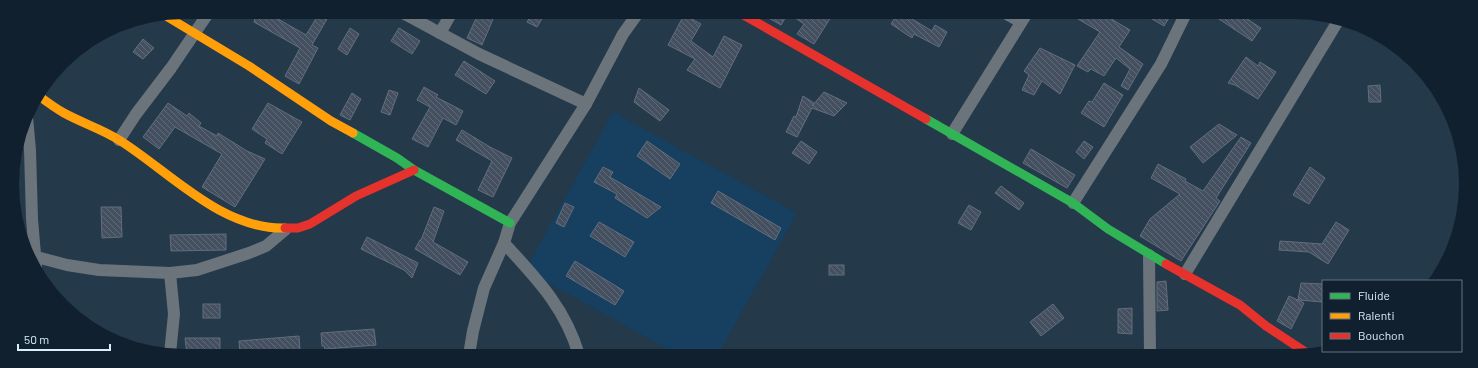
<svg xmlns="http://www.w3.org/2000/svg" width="1478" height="368" viewBox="0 0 1478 368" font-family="Barlow,sans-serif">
<defs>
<pattern id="building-back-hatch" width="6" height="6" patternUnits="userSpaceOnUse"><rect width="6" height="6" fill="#445060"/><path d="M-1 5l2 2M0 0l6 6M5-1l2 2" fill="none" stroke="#5e6a78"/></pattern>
</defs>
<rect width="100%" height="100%" fill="#24394a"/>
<polygon fill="#163f60" points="613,112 797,213 718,355 678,355 525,270"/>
<g fill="url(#building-back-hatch)" stroke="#626e7e">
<polygon points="257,12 266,12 306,35 320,12 331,12 312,45 318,48 299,84 285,76 300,48 254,22"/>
<polygon points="479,12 496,12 482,45 467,38"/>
<polygon points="533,12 546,12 537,27 527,22"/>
<polygon points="760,13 825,13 831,17 814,44 797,34 804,24 788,13 781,25"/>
<polygon points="898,13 902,13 932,31 935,25 947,32 939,47 914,34 912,38 891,24"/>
<polygon points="1068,13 1098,13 1107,19 1108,17 1130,30 1119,47 1143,64 1128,90 1121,86 1130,69 1116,58 1104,76 1091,69 1088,72 1077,66 1100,32"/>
<polygon points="1142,13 1172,13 1164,26"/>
<polygon points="1210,13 1238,13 1261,28 1252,41"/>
<polygon points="684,15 701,24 691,41 713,57 724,36 742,45 720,88 687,70 695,59 668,45"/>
<polygon points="350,28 359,34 347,55 338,49"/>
<polygon points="399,28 420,41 412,54 391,41"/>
<polygon points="143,39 154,48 143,59 133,52"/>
<polygon points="1040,48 1075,65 1060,94 1042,81 1034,95 1022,90 1029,75 1024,71"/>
<polygon points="1246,57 1258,66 1260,62 1276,72 1258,99 1235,85 1228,83"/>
<polygon points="464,61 495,81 486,94 455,75"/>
<polygon points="1104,83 1123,95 1104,127 1081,113 1089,101 1092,102"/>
<polygon points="1380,85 1381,102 1369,102 1368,86"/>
<polygon points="424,87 438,95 436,97 463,111 456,125 443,118 428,147 412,139 430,107 417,100"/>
<polygon points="639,88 669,110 660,121 634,102"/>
<polygon points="389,90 398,93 390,115 381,112"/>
<polygon points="824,92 847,103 834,116 812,108 797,137 786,132 794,116 796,117 803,96 814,103 812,106"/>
<polygon points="352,93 361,99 350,120 340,115"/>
<polygon points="168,103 187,116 189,113 201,123 199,126 217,136 218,133 247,151 265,159 235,207 202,187 222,154 175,127 159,149 143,137"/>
<polygon points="268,103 302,122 282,154 265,143 267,139 252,129"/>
<polygon points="1219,124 1237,135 1203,163 1190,147"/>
<polygon points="462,130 490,147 512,158 493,197 478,190 492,161 456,140"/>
<polygon points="1241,137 1251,143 1216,198 1220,201 1181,261 1140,236 1150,219 1180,194 1151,178 1158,164 1186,179 1185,181 1203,191"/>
<polygon points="647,141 680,164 670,179 637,156"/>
<polygon points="801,141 817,152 809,164 792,153"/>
<polygon points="1084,141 1093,147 1084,159 1076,152"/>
<polygon points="1031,149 1075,175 1067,188 1023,163"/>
<polygon points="603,167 613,172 610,177 661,207 647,218 615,198 617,194 594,182"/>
<polygon points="1310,167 1325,178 1309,204 1293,195"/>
<polygon points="1001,186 1024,203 1019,210 995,193"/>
<polygon points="718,191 781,228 775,240 711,203"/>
<polygon points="565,203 574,207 564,227 556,223"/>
<polygon points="969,205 981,212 971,230 958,223"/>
<polygon points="101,207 121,207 122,237 102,238"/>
<polygon points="434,207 444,211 433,242 468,262 460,275 415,249 420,240 421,240"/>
<polygon points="599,222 634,242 625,257 590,236"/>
<polygon points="1336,222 1349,230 1328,264 1309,252 1279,250 1280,241 1322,244"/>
<polygon points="226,234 226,250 171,251 170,235"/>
<polygon points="367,237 418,263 412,278 404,270 361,249"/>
<polygon points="575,261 624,291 615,305 566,276"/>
<rect x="829" y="265" width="15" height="10"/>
<polygon points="1166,281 1168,310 1157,311 1157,282"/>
<polygon points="1301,283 1323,284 1323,302 1298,300"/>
<polygon points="1289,296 1304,303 1291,329 1277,321"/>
<rect x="203" y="304" width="17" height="14"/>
<polygon points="1053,304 1064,318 1041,336 1030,322"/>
<polygon points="1132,308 1132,334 1118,333 1118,309"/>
<polygon points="374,329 376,345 325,349 324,346 322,346 321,333"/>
<polygon points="299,336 300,351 240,354 239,341"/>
<polygon points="185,338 220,338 220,353 187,354"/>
</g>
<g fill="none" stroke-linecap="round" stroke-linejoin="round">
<g stroke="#6b747b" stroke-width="12">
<polyline points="401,12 479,54 586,104"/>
<polyline points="1005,13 1021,22"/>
<polyline points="440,33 452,12"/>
<polyline points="27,117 30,150 32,219 36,266"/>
<polyline points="952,134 1027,13"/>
<polyline points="119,140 136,114 171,68 209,12"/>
<polyline points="1073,203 1161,64 1186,13"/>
<path d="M504,243c32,35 61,64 75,112"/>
<polyline points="29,255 67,265 99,270 170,273 197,270 249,253 266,246 285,230"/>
<polyline points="1149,255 1150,355"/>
<polyline points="170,273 174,314 170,354"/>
<polyline points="1185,274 1338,21"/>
<polyline points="469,355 473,331 484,288 504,243 510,223 586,104 623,34 638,13"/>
</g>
<g stroke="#30b455" stroke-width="9">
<polyline points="926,119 1073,203 1108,229 1166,264"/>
<polyline points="353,133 397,158 414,170 510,223"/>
</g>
<g stroke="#ff9f0a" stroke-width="9">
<polyline points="166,16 249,66 331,121 353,133"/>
<path d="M39,96c8,6 16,12 25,17 18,10 38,16 55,27 50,31 102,90 166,88"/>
</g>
<g stroke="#e5322d" stroke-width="9">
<polyline points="740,13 926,119"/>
<polyline points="285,228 298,228 310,224 356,196 414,170"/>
<polyline points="1166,264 1240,305 1266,326 1310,355"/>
</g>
</g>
<path d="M0 0H1478V368H0ZM184 19H1294A165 165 0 0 1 1459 184V184A165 165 0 0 1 1294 349H184A165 165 0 0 1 19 184V184A165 165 0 0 1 184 19Z" fill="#11202e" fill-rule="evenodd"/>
<rect x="1322" y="280" width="140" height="72" fill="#11202e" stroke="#627280"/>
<rect x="1330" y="293" width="20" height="6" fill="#30b455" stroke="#627280"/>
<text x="1358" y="300" font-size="12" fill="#dcedfc">Fluide</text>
<rect x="1330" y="313" width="20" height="6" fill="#ff9f0a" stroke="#627280"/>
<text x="1358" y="320" font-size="12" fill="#dcedfc">Ralenti</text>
<rect x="1330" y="333" width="20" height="6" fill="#e5322d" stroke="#627280"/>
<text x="1358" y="340" font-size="12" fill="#dcedfc">Bouchon</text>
<path d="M18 344v6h92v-6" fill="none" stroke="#dcedfc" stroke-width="2"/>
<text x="24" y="344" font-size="12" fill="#dcedfc" stroke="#11202e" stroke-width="3" paint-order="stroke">50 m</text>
</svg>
